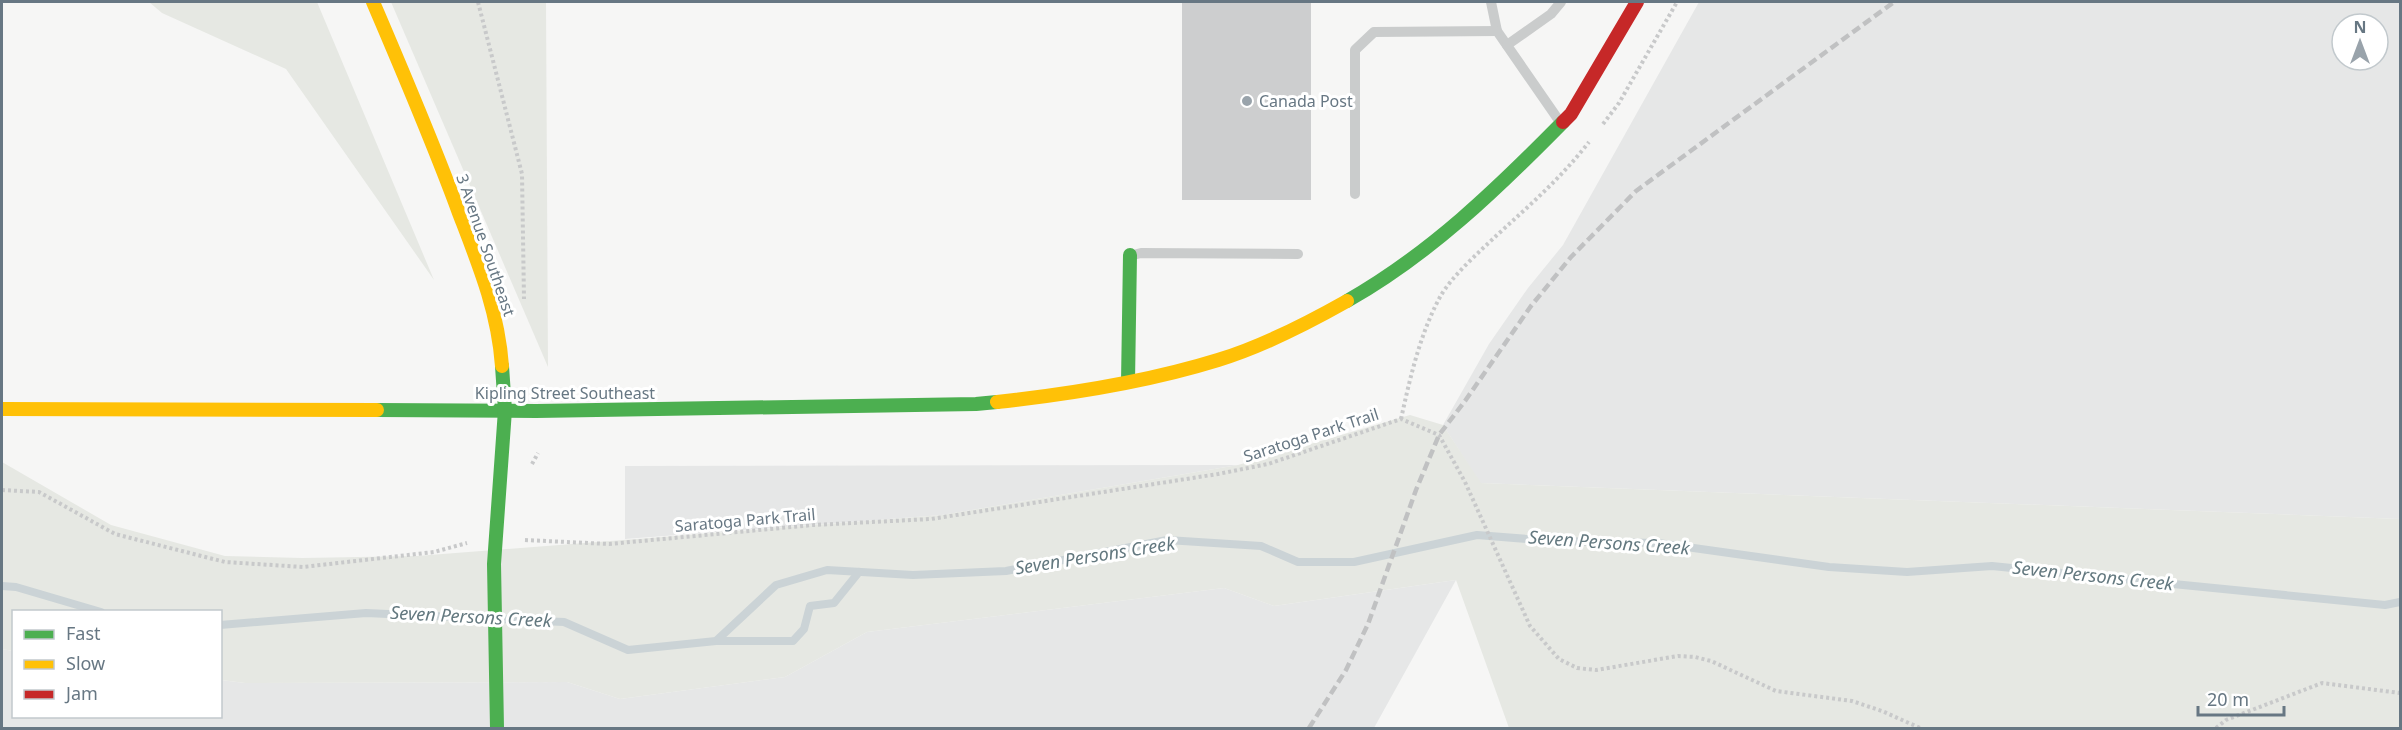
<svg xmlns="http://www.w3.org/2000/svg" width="2402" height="730" viewBox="0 0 2402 730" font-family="'Noto Sans',sans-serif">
<rect width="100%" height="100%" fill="#f6f6f5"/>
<g fill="#e6e7e7" fill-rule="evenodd">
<path d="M1699,2h701v517l-920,-36 -37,-58 46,-81 39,-56 35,-43zM2342,24h36v36h-36z"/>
<polygon points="1238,465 942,515 625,539 625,466"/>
<polygon points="1456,580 1374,728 2,728 2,649 13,651 14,716 220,716 221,680 245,683 567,682 620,699 785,677 867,632 1224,588 1274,606"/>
</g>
<g fill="#e6e8e3">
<polygon points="149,2 317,2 434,280 286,69 162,13"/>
<polygon points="391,2 546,2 548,367"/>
<polygon points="1410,415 1443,425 1481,483 2400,519 2400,728 1509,728 1456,580 1274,606 1224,588 867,632 785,677 620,699 567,682 245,683 221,680 220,612 14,612 13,651 2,649 2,462 111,525 225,556 302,558 417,556 942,515 1238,465"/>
</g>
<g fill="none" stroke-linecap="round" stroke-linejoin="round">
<g stroke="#cbd3d6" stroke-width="8">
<polyline points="2,586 16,587 101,612"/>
<polyline points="220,625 366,613 564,622 628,650 716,641 776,585 827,570 913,575 1006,571 1167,540 1261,546 1298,562 1354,562 1477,535 1553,541 1658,543 1829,567 1907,572 1992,566 2385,605 2400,602"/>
<polyline points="716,641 793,641 804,629 810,606 834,603 859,572"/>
</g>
</g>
<rect fill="#cdcecf" x="1182" y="2" width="129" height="198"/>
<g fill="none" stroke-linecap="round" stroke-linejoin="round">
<g stroke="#c8c9ca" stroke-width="4" stroke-dasharray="3 3" stroke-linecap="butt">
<polyline points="478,2 522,174 524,299"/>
<polyline points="1603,124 1619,103 1677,2"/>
<path d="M1401,419c9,-41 19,-85 39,-122 11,-20 39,-45 56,-61 34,-31 65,-58 93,-94"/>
<polyline points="532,464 538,453"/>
<polyline points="2,490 39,492 115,534 225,562 303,567 434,552 467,543"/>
<polyline points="525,540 609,544 813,525 931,519 1218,474 1268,464 1401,419 1439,435 1465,482 1530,626 1559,659 1577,668 1596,670 1678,656 1695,657 1711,661 1776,691 1852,701 1882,711 1920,728"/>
<polyline points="2216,728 2226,720 2322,683 2400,693"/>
</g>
<g stroke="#cacccc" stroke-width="10">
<polyline points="1491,2 1497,31 1560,122"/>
<polyline points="1507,45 1551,14 1561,2"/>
<polyline points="1355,194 1355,50 1374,32 1497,31"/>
<polyline points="1133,255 1141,253 1298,254"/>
</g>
<g stroke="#4caf50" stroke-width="14">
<path d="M1347,301c83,-47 150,-112 216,-179"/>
<polyline points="1128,382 1130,255"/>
<polyline points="377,410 536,411 976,404 997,402"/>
<polyline points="497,728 494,564 505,410 502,366"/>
</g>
<g stroke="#ffc107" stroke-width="14">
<path d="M373,2c30,70 60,140 86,211 20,52 39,98 43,153"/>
<path d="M997,402c74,-8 150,-20 221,-42 43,-13 90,-37 129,-59"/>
<polyline points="2,409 377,410"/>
</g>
<polyline stroke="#c62828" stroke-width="14" points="1563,122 1571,114 1637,2"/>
<polyline stroke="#c0c1c2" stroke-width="4.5" stroke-dasharray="9 4.5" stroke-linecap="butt" points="1309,728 1346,670 1368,624 1416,490 1439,435 1465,401 1531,306 1571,257 1636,191 1894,2"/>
</g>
<circle fill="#99a3ab" stroke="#fff" stroke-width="2" cx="1247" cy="101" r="6"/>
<g text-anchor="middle" stroke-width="6" stroke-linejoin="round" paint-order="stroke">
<g font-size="16" fill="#677783" stroke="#fff" text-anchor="start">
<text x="1259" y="107">Canada Post</text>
</g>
<g font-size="16" fill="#677783" stroke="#fff">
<text transform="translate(486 245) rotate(71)" y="6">3 Avenue Southeast</text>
<text x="565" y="399">Kipling Street Southeast</text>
<text transform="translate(1311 435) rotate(-18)" y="6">Saratoga Park Trail</text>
<text transform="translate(745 520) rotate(-5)" y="6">Saratoga Park Trail</text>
</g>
<g font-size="18" font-style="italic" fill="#63787f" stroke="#fff">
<text transform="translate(1609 543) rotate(4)" y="6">Seven Persons Creek</text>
<text transform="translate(1095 556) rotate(-9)" y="6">Seven Persons Creek</text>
<text transform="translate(2093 576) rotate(6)" y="6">Seven Persons Creek</text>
<text transform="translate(471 617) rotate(3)" y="6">Seven Persons Creek</text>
</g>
</g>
<rect width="2402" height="730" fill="none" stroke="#677783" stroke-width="6"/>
<rect x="12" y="610" width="210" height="108" fill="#ffffff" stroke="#c2c9cd" stroke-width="1.5"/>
<rect x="24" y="630" width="30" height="9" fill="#4caf50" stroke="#c2c9cd" stroke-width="1.5"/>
<text x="66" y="640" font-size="18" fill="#677783">Fast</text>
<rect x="24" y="660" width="30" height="9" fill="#ffc107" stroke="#c2c9cd" stroke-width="1.5"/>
<text x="66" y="670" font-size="18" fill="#677783">Slow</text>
<rect x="24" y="690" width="30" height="9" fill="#c62828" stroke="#c2c9cd" stroke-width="1.5"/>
<text x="66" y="700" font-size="18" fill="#677783">Jam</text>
<g transform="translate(2360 42)"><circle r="28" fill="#ffffff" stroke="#c2c9cd" stroke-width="1.5"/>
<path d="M0-4.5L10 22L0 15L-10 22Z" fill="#99a3ab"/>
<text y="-9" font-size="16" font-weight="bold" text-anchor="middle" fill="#677783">N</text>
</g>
<path d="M2198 706v9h86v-9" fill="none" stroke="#677783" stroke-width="3"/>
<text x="2207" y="706" font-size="18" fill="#677783" stroke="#ffffff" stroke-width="4.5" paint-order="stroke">20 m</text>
</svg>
